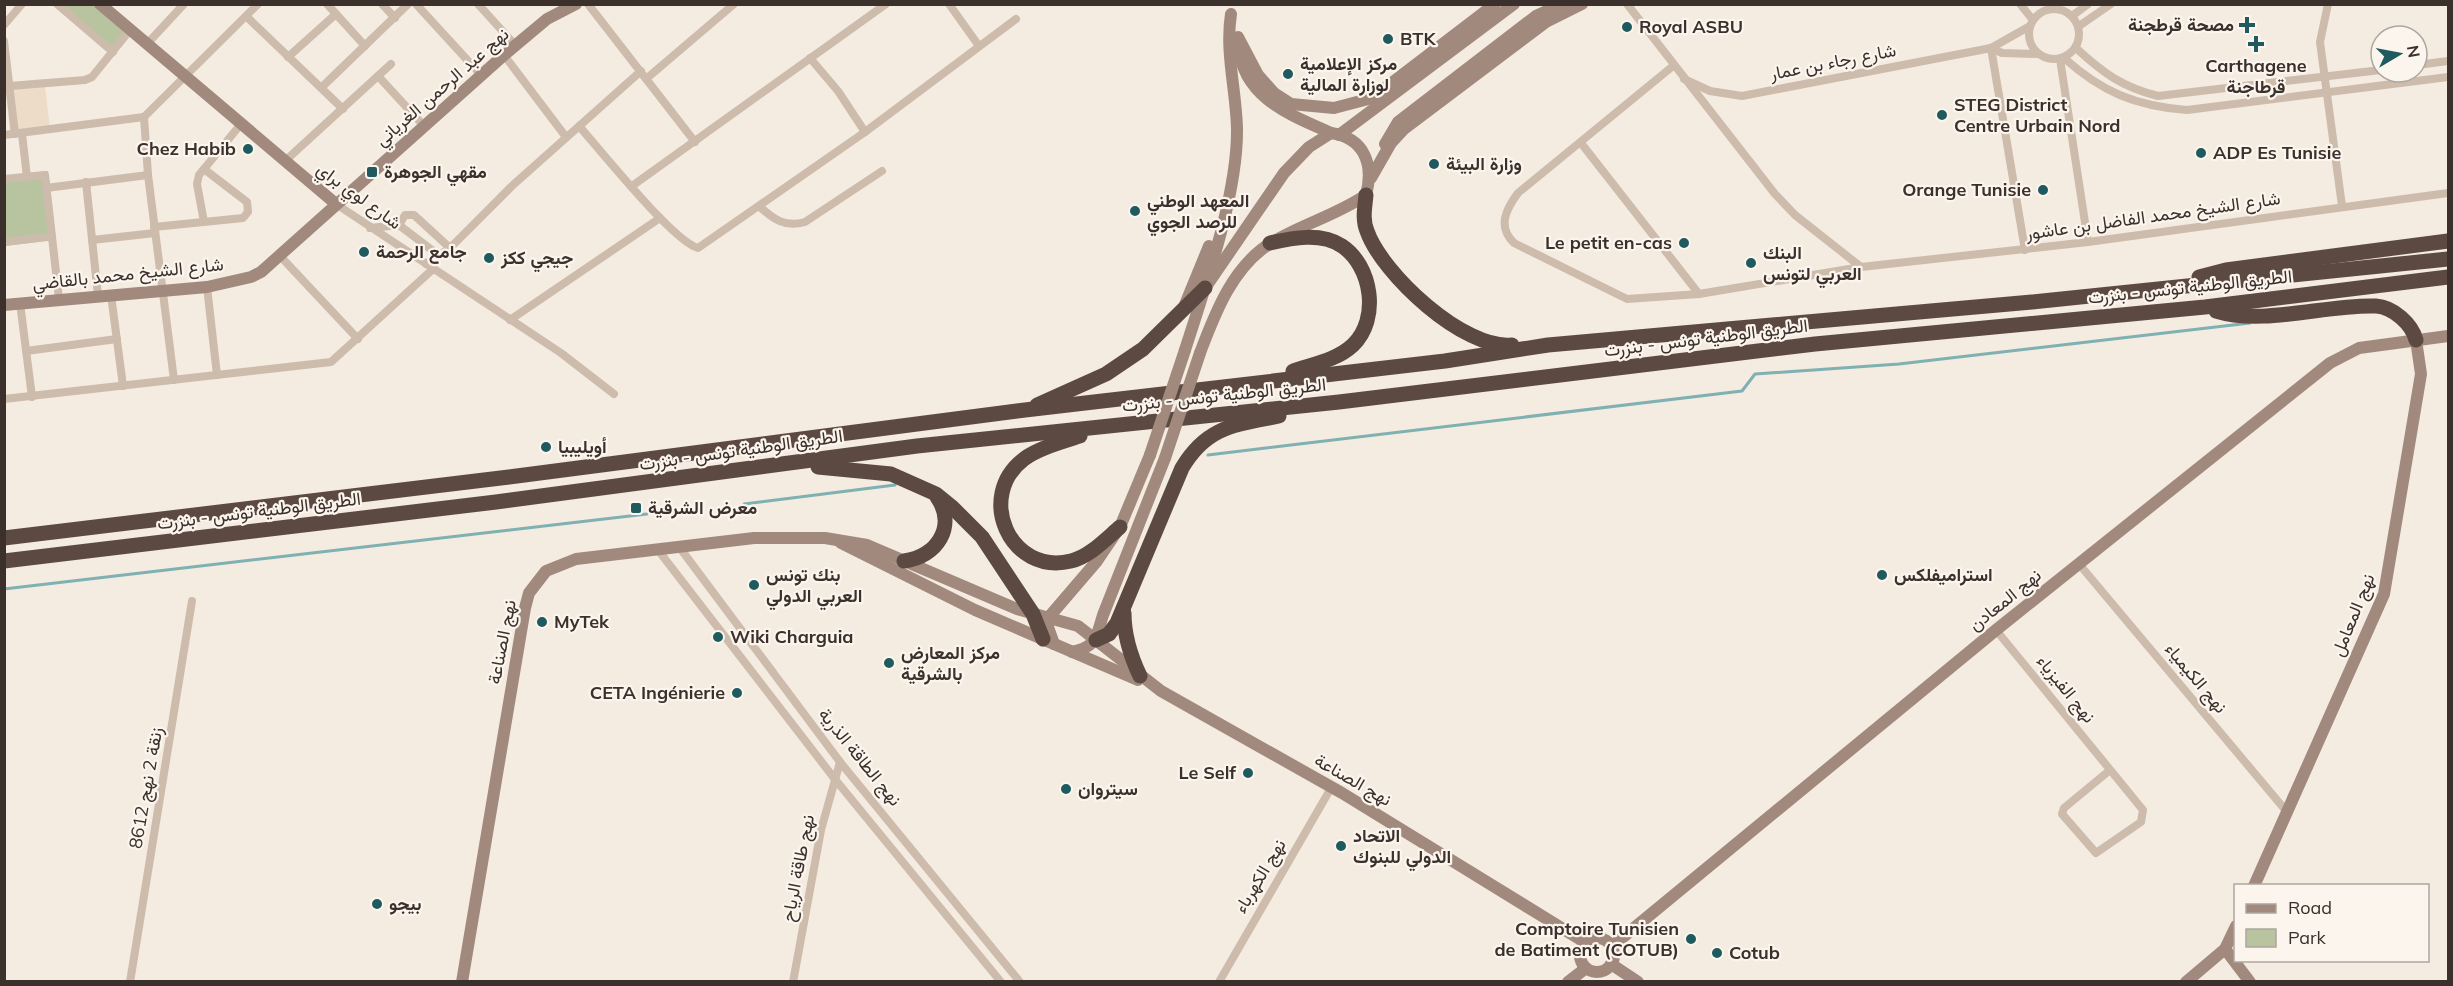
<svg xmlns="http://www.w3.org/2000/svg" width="2453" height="986" viewBox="0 0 2453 986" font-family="Mulish,Vazirmatn,sans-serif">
<rect width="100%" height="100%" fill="#f4ebe1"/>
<g fill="#b8c4a0">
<polygon points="62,5 99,5 127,29 112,47"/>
<polygon points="48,171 56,240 5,246 4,176"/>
</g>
<polygon fill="#ecdcc8" points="44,79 50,128 10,133 5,83"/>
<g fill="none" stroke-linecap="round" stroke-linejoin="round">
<g stroke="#7fb0b2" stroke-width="3">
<polyline points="1208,455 1742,391 1755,374 1899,364 2250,323"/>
<polyline points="744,504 895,485"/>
<polyline points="4,589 647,514"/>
</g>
<g stroke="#cdbbac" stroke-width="8">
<polyline points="57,4 113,52"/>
<polyline points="327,4 365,46"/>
<polyline points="382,4 395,18"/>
<polyline points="416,4 481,75"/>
<polyline points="478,4 516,46"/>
<polyline points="588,4 695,142"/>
<polyline points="949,4 979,46"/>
<polyline points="1627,4 1775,194 1795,215 1861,267"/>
<polyline points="2020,4 2033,20"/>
<polyline points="2328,4 2320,42 2342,206"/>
<circle cx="2054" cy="34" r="25"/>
<polyline points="246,16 343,109"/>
<polyline points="2072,16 2088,4"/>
<polyline points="4,25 22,4"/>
<polyline points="2079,26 2111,4"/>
<polyline points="4,41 15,134"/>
<polyline points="147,44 184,4"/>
<polyline points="1991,48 2025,250"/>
<polyline points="1991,48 2002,53 2038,54"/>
<path d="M2076,48c27,25 46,39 82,48l223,-26"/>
<polyline points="504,55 566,137"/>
<polyline points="288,57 336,14"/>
<polyline points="810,58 838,91 865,132"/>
<path d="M2064,58c38,34 71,48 123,52l261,-33"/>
<polyline points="2060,59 2088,242"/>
<polyline points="2417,65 2448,61"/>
<path d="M1673,66l-155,127c-12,16 -21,34 -4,50l113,56 72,-5 162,-27 227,-25 360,-49"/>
<polyline points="378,76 424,126"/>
<polyline points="646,79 734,4"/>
<polyline points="1684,79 1710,91 1742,96 1991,48 2030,26"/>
<polyline points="10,86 85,80 92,77 130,30"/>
<polyline points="322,87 408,4"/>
<polyline points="144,117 148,175 174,380"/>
<path d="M579,126c22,25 94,115 119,122l167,-116 151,-113"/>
<polyline points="22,134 27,177"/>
<polyline points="4,135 144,117 258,4"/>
<polyline points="1581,143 1699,294"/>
<polyline points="285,161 391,64"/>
<polyline points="4,179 45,175 59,299"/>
<polyline points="86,182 98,296"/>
<polyline points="632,186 886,4"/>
<polyline points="46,188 148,175"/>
<polyline points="336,204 561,353 614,394"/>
<path d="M759,206c14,13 26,22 46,16l77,-51"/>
<polyline points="204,222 197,184 199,175 241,124"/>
<polyline points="399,225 437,254"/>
<polyline points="154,227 243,218 248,212 247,202 204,169"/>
<polyline points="370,228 399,225 405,215 414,215 450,248"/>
<polyline points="92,240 155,233"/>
<polyline points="4,242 51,236"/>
<polyline points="281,257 358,339"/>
<polyline points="426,264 450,248 513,185 641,71"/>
<polyline points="207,287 217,375"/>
<polyline points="111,295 123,386"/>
<polyline points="20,303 32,397"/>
<polyline points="510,320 660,218"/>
<polyline points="26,351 117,339"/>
<polyline points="4,399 331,362 433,269"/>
<polyline points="680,548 840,762 1020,982"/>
<polyline points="658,550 834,778 1001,982"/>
<polyline points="2079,564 2287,812"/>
<polyline points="1996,630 2143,810 2141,822 2096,853 2062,814 2064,808 2110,770"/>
<polyline points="130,982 192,601"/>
<polyline points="793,982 821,830 840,762"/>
<polyline points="1219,982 1331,788"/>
</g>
<g stroke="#a18a7d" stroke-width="12">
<polyline points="100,4 336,204"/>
<polyline points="1238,37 1258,75 1274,93 1291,104 1334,108 1372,98 1495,4"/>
<path d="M1239,47c4,51 52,68 92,86"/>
<polyline points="1339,135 1514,4"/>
<polyline points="1385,144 1398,122 1536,16 1562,4"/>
<polyline points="1371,178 1391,143 1404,129 1546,22 1582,4"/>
<polyline points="4,305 207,287 251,277 261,272 504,55 547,19 576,4"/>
<polyline points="1184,307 1209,246"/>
<path d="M1185,350c20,-63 53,-156 52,-222 -1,-38 -12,-76 -6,-114"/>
<path d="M1200,353c15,-40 33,-87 71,-110 31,-19 66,-28 95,-48 8,-30 -1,-57 -35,-62l-22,14 -25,26 -79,115"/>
<polyline points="841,543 975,610 1138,680"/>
<polyline points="1054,644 1048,627 1049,617 1097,561 1120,527 1150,455"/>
<path d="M1072,652c25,-5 24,-15 31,-37l62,-157"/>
<polyline points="2254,886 2384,594 2421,374 2416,340"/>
<circle cx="1597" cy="955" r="17"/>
<polyline points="1611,947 1996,630 2330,363 2359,348 2448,336"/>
<polyline points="2225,949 2250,982"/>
<polyline points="1611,964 1638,982"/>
<polyline points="462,982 525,608 529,593 546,571 576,559 754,538 825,538 867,545 1017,609 1078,626 1161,691 1342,793 1586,943"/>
<polyline points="1568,982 1586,968"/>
<polyline points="2186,982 2225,949 2236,926"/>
</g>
<g stroke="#5c4a42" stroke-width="15">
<path d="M1366,195c-1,12 -4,24 1,36 15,43 97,119 145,114"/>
<path d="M1270,243c22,-5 51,-11 72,3 30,20 38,73 11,99 -16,15 -39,19 -60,26"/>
<polyline points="2199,277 2226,270 2448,241"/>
<path d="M2216,311c48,15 110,-7 160,-5 17,1 36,18 40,34"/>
<polyline points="1037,405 1106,374 1143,349 1205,288"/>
<path d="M1080,436c-18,6 -41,12 -56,23 -49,37 -14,117 47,102 18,-4 35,-22 49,-34"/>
<polyline points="818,467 891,474 936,494 952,507 982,537 1033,614 1043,639"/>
<polyline points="4,538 509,477 1025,410 1445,361 1548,345 2032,302 2448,259"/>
<polyline points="4,561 496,502 917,446 1339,402 1815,344 2205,307 2448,277"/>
<path d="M904,561c33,-4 53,-35 33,-64"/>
<path d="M1124,613c0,23 6,42 16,63"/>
<path d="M1096,640l13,-6 8,-11 65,-155c25,-42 53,-43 97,-52"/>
</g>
<g stroke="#a18a7d" stroke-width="12">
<polyline points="1150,455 1185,350"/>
<polyline points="1165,458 1200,353"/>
</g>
</g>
<g fill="#1f5a5e" stroke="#fbf5ee" stroke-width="2">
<path d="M2244 16h6v6h6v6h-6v6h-6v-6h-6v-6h6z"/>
<circle cx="1627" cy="27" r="6"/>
<circle cx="1388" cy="39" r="6"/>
<path d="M2253 35h6v6h6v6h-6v6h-6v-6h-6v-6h6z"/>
<circle cx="1288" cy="74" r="6"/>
<circle cx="1942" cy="115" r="6"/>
<circle cx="248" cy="149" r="6"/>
<circle cx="2201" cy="153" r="6"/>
<circle cx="1434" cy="164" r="6"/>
<rect x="366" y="166" width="12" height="12" rx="3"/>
<circle cx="2043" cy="190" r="6"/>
<circle cx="1135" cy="211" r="6"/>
<circle cx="1684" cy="243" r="6"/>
<circle cx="364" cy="252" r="6"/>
<circle cx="489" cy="258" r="6"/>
<circle cx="1751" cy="263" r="6"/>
<circle cx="546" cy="447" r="6"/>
<rect x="630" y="502" width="12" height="12" rx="3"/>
<circle cx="1882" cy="575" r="6"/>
<circle cx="754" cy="585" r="6"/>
<circle cx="542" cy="622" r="6"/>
<circle cx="718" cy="637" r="6"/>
<circle cx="889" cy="663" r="6"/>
<circle cx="737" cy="693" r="6"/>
<circle cx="1248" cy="773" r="6"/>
<circle cx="1066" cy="789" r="6"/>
<circle cx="1341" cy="846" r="6"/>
<circle cx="377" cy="904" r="6"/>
<circle cx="1691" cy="939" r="6"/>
<circle cx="1717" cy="953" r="6"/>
</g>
<g text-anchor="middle" stroke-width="4.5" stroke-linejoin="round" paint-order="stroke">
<g font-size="18" font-weight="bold" fill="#3b302b" stroke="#fbf5ee" text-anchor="start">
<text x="2234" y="31" text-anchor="end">مصحة قرطجنة</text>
<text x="1639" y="33">Royal ASBU</text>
<text x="1400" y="45">BTK</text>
<text x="1300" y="70">مركز الإعلامية<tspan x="1300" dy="21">لوزارة المالية</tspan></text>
<text x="2256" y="72" text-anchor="middle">Carthagene<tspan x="2256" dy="21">قرطاجنة</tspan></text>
<text x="1954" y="111">STEG District<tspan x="1954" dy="21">Centre Urbain Nord</tspan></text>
<text x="236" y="155" text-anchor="end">Chez Habib</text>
<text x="2213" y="159">ADP Es Tunisie</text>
<text x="1446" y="170">وزارة البيئة</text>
<text x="384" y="178">مقهي الجوهرة</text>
<text x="2031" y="196" text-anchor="end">Orange Tunisie</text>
<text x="1147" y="207">المعهد الوطني<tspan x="1147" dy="21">للرصد الجوي</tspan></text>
<text x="1672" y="249" text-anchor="end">Le petit en-cas</text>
<text x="376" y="258">جامع الرحمة</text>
<text x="1763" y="259">البنك<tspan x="1763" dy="21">العربي لتونس</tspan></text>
<text x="501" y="264">جيجي ككز</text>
<text x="558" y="453">أويليبيا</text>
<text x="648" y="514">معرض الشرقية</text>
<text x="766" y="581">بنك تونس<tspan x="766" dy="21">العربي الدولي</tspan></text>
<text x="1894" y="581">استراميفلكس</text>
<text x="554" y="628">MyTek</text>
<text x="730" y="643">Wiki Charguia</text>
<text x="901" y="659">مركز المعارض<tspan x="901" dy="21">بالشرقية</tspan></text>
<text x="725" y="699" text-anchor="end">CETA Ingénierie</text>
<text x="1236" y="779" text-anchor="end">Le Self</text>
<text x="1078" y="795">سيتروان</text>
<text x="1353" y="842">الاتحاد<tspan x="1353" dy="21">الدولي للبنوك</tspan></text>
<text x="389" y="910">بيجو</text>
<text x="1679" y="935" text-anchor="end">Comptoire Tunisien<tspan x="1679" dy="21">de Batiment (COTUB)</tspan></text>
<text x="1729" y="959">Cotub</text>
</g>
<g font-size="18" fill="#3b302b" stroke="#fbf5ee">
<text transform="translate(1833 62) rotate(-11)" y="6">شارع رجاء بن عمار</text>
<text transform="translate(442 87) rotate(-41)" y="6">نهج عبد الرحمن الغرياني</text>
<text transform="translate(359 196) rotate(36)" y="6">شارع لوي براي</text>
<text transform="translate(2153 216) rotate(-8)" y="6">شارع الشيخ محمد الفاضل بن عاشور</text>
<text transform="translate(128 274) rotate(-6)" y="6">شارع الشيخ محمد بالقاضي</text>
<text transform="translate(2190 287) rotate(-6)" y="6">الطريق الوطنية تونس - بنزرت</text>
<text transform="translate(1706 338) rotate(-7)" y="6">الطريق الوطنية تونس - بنزرت</text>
<text transform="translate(1224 395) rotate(-6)" y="6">الطريق الوطنية تونس - بنزرت</text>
<text transform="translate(741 450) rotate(-8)" y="6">الطريق الوطنية تونس - بنزرت</text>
<text transform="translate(259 511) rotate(-7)" y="6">الطريق الوطنية تونس - بنزرت</text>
<text transform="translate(2005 600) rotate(-39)" y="6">نهج المعادن</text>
<text transform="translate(2353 615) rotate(-68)" y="6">نهج المعامل</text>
<text transform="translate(502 642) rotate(-79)" y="6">نهج الصناعة</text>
<text transform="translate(2196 678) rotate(50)" y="6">نهج الكيمياء</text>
<text transform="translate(2066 689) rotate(51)" y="6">نهج الفيزياء</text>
<text transform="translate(860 757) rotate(51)" y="6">نهج الطاقة الذرية</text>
<text transform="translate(1353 780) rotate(30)" y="6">نهج الصناعة</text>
<text transform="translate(146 788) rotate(-80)" y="6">زنقة 2 نهج 8612</text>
<text transform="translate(798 868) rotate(-79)" y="6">نهج طاقة الرياح</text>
<text transform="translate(1260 876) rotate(-59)" y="6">نهج الكهرباء</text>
</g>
</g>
<rect width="2453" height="986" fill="none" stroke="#3b302b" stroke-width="12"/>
<rect x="2234" y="884" width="195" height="78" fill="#fbf5ee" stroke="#aea6a0" stroke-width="1.5"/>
<rect x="2246" y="904" width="30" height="9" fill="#a18a7d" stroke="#aea6a0" stroke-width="1.5"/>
<text x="2288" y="914" font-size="18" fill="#3b302b">Road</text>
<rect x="2246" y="929" width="30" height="18" fill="#b8c4a0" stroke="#aea6a0" stroke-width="1.5"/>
<text x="2288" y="944" font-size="18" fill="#3b302b">Park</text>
<g transform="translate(2399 54) rotate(80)"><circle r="28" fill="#fbf5ee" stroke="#aea6a0" stroke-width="1.5"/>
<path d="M0-4.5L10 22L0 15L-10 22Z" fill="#1f5a5e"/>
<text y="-9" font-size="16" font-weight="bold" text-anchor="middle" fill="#3b302b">N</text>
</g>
</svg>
